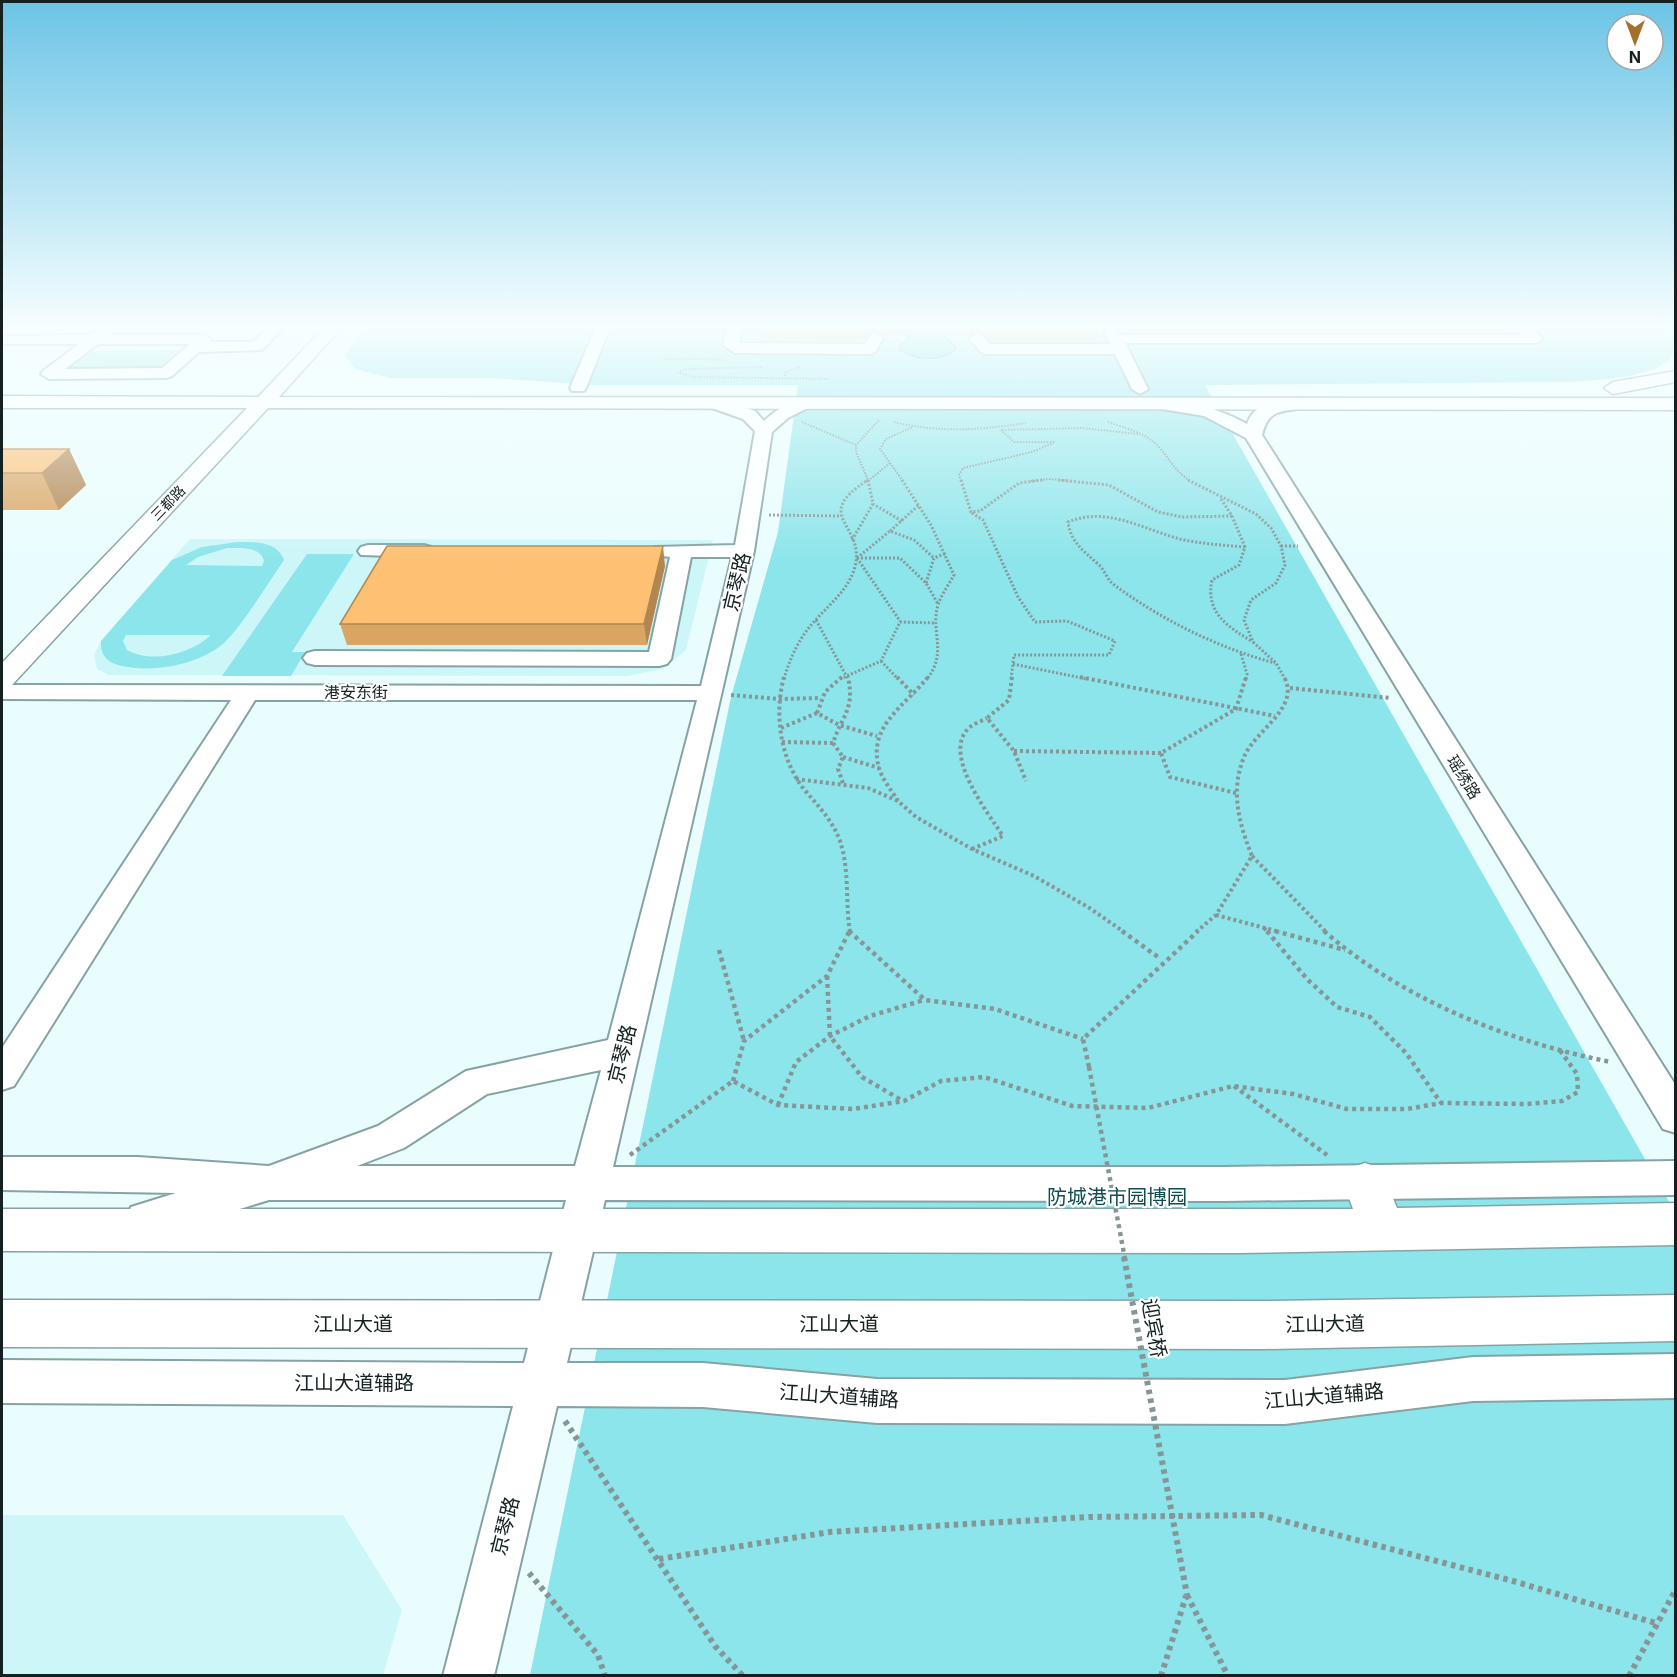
<svg xmlns="http://www.w3.org/2000/svg" width="1677" height="1677" viewBox="0 0 1677 1677" font-family="Inter,'Noto Sans SC',sans-serif">
<rect width="100%" height="100%" fill="#eafdfe"/>
<g fill="#ccf6f8">
<polygon points="190,539 713,540 686,650 663,669 627,676 109,675 97,669 94,655 101,641"/>
<polygon points="2,1515 343,1515 402,1610 383,1675 2,1675"/>
</g>
<g fill="#8ce5ea" fill-rule="evenodd">
<polygon points="128,327 206,327 197,334 118,335"/>
<path d="M365,327h1305c2,9 6,18 2,28 -10,23 -80,25 -103,27l-364,3 470,827v463h-1145l201,-978 47,-165 20,-147h-205l-103,-7h-99l-36,-9 -10,-14z"/>
<polygon points="179,350 159,367 70,368 92,351"/>
<path d="M237,542c17,0 40,-1 47,18 -16,23 -41,65 -60,83 -25,22 -71,30 -102,23 -14,-3 -22,-10 -21,-25l71,-81 30,-13zM227,548c13,0 33,-2 37,13l-2,5 -76,-1 12,-8zM126,635h83l1,1c-20,18 -58,28 -83,14l-4,-9z"/>
<polygon points="307,554 354,554 292,652 305,652 291,676 222,676"/>
</g>
<path fill="#50dbe2" stroke="#3ea3a8" stroke-width="1.5" d="M925,329l29,3 -11,4 11,9 1,5c-14,12 -40,10 -55,0v-5l7,-4v-5l-11,-4z"/>
<g fill="none" stroke-linecap="round" stroke-linejoin="round">
<g stroke="#85a3a4" stroke-width="4">
<g id="minor">
<path d="M102,327h16l-8,8h94l7,4 -2,3h44l16,-15h15l-22,23 -63,2 -27,24 -6,2 -117,1 -8,-5 2,-3 36,-27h-77v-8l89,-1zM98,344h92l-28,24 -97,1z"/>
<polygon points="596,327 610,327 586,388 584,391 572,391 570,388"/>
<polygon points="728,327 742,327 739,343 865,344 871,335 876,334 883,338 875,352 870,354 735,353 723,345"/>
<polygon points="1113,327 1120,335 1521,335 1514,327 1530,327 1543,339 1536,343 1125,343 1148,389 1140,394 1132,389 1115,354 986,354 981,352 969,338 976,334 981,335 990,344 1110,344 1104,331"/>
<path d="M715,398l40,13 9,10c12,-11 34,-26 51,-22l2,4 -29,15 -16,14 -18,119 -141,616h611l452,-6v34l-452,6 -619,-1 -38,163h136l174,16 408,1 188,-23 203,-3v44l-203,3 -188,23 -408,-1 -174,-16 -146,-1 -63,270h-51l70,-270 -511,-3v-43l522,3 42,-163h-297l-124,38 -14,-5 -5,-13 5,-13 45,-14 -174,-3v-33h136l131,9 109,-40 88,-55 142,-31 89,-340h-442l-241,386 -12,4v-42l229,-348 -229,-1v-14l699,1 31,-129h-41l-20,102 -4,5 -8,2 -344,-1 -8,-2 -4,-5 4,-5 8,-2 334,1 21,-95 -15,-2 -3,-4 3,-4 80,-2 20,-114 -12,-12 -34,-12 -2,-4zM601,1070l-26,96h-218l47,-18 83,-54z"/>
<path d="M1301,398l6,1 2,4 -2,4c-25,6 -38,0 -45,28l414,651v47l-13,-4 -417,-691 -42,-22 -42,-7 -8,-5c12,-16 78,11 93,20 7,-23 34,-22 54,-26z"/>
<polygon points="368,545 424,545 431,547 434,551 431,555 424,557 361,555 358,551 361,547"/>
</g>
</g>
<g stroke="#85a3a4" stroke-width="3">
<g id="major">
<polygon points="325,327 342,327 279,397 1676,398 1676,410 268,408 12,685 2,687 2,663 247,408 2,408 2,396 258,397"/>
<polygon points="1676,371 1676,382 1613,394 1604,388 1613,382"/>
<polygon points="1365,1163 1380,1168 1397,1208 1676,1203 1676,1245 1238,1253 2,1251 2,1209 1353,1209 1343,1182 1350,1168"/>
<polygon points="1676,1295 1676,1341 1264,1349 2,1347 2,1300 1264,1301"/>
</g>
</g>
<g stroke="#869697" stroke-width="2" stroke-dasharray="1.5 1.5" stroke-linecap="butt">
<polyline points="664,359 722,359"/>
<polyline points="762,367 686,369 678,373 694,377 830,379"/>
<polyline points="785,376 786,372 800,367"/>
<polyline points="802,422 856,445"/>
<path d="M894,422c44,11 87,8 132,1"/>
<path d="M1108,422c17,6 38,11 51,25 13,15 14,22 31,34"/>
<polyline points="1002,430 1082,428 1138,434"/>
<polyline points="866,481 868,480 856,452 856,445 879,420"/>
<polyline points="868,481 890,463"/>
<polyline points="903,481 880,449 886,439 913,427"/>
<polyline points="961,481 959,475 963,468 1032,452 1055,442 1014,442 1001,430"/>
<polyline points="1031,481 1049,479 1073,481"/>
</g>
<g stroke="#869697" stroke-width="3" stroke-dasharray="2 2" stroke-linecap="butt">
<polyline points="868,480 873,504 902,521"/>
<path d="M902,480l29,45 23,50c-5,9 -13,20 -16,30 -8,27 10,47 -11,74"/>
<polyline points="961,480 971,512 980,511 1019,483 1043,480"/>
<polyline points="1058,480 1109,485 1158,512 1182,517 1232,516"/>
<polyline points="1188,480 1256,514 1271,528 1281,546 1285,565 1276,583 1251,600 1244,620 1253,642 1276,663 1285,679"/>
<path d="M1221,499l11,17 13,31 -6,18 -27,15c-7,33 16,47 41,62"/>
<polyline points="972,513 983,520 1018,597 1035,622 1067,621 1115,641 1109,655 1014,655 1011,679"/>
<polyline points="769,515 840,516"/>
<polyline points="890,531 919,505"/>
<polyline points="852,540 873,504"/>
<polyline points="1281,546 1298,546"/>
<path d="M1245,547c-22,-2 -44,-3 -65,-8 -38,-10 -72,-33 -112,-17 3,21 16,29 31,43 6,6 8,14 14,19 47,35 105,64 162,79"/>
<polyline points="857,558 900,558 926,583 938,604"/>
<polyline points="857,558 890,531 914,540 934,558"/>
<polyline points="857,558 900,621"/>
<polyline points="926,583 934,558 947,553"/>
<polyline points="816,620 848,679"/>
<polyline points="1241,654 1247,674 1246,679"/>
<polyline points="881,661 898,679"/>
<polyline points="1013,664 1087,679"/>
<path d="M784,679c5,-18 13,-36 24,-50 15,-20 38,-35 46,-59 15,-46 -46,-52 14,-90"/>
<polyline points="840,679 881,661 900,622 936,623"/>
</g>
<g stroke="#869697" stroke-width="4" stroke-dasharray="3 3" stroke-linecap="butt">
<path d="M784,677c-10,36 -4,81 19,111 14,17 29,31 37,53 10,30 5,61 10,91"/>
<polyline points="897,677 914,695"/>
<polyline points="1012,677 1009,700 987,718 1014,751 1026,781"/>
<polyline points="1080,677 1275,716"/>
<polyline points="1290,688 1390,698"/>
<polyline points="731,695 780,699 820,698"/>
<polyline points="817,713 825,692 842,677"/>
<polyline points="781,728 817,713 839,725 877,736"/>
<polyline points="782,742 833,743"/>
<polyline points="1014,751 1161,753"/>
<polyline points="843,757 879,768"/>
<polyline points="796,779 868,788 898,801 916,817 972,849 1034,876 1088,907 1124,932"/>
<path d="M843,783l-5,-14 5,-12 -10,-14c9,-28 22,-33 15,-66"/>
<polyline points="1236,793 1170,777 1161,753 1236,709 1246,677"/>
<path d="M898,801c-6,-10 -16,-22 -19,-33 -12,-42 26,-62 49,-91"/>
<path d="M972,849l31,-13c-15,-23 -63,-84 -33,-109 5,-4 12,-6 17,-9"/>
<polyline points="1252,856 1326,932"/>
<polyline points="1216,915 1280,932"/>
<polyline points="1264,928 1268,932"/>
<path d="M1196,932l20,-17 36,-59c-13,-32 -22,-65 -8,-99 11,-27 57,-49 40,-80"/>
</g>
<g stroke="#869697" stroke-width="4.5" stroke-dasharray="4 4" stroke-linecap="butt">
<polyline points="849,931 925,1000 995,1009 1083,1039"/>
<polyline points="1122,931 1158,957"/>
<polyline points="1267,931 1307,979 1337,1007 1370,1017 1406,1053 1441,1103"/>
<polyline points="1275,931 1345,950"/>
<path d="M1324,931c79,69 185,111 287,131"/>
<polyline points="719,950 744,1041"/>
<polyline points="827,976 830,1036 862,1077 903,1101"/>
<polyline points="1089,1067 1083,1039 1198,931"/>
<polyline points="733,1081 744,1041 827,976 849,932"/>
<polyline points="1234,1086 1327,1155"/>
<polyline points="778,1105 796,1062 830,1036 870,1016 924,1000"/>
<polyline points="630,1155 733,1081 778,1105 853,1109 904,1101 941,1081 984,1077 1072,1106 1148,1108 1233,1086 1293,1094 1347,1109 1407,1109 1441,1103 1527,1104 1562,1101 1578,1092 1577,1074 1559,1049"/>
</g>
<g stroke="#869697" stroke-width="6" stroke-dasharray="4.5 4.5" stroke-linecap="butt">
<polyline points="565,1421 715,1646 743,1676"/>
<polyline points="659,1559 830,1532 1089,1517 1261,1515 1513,1581 1659,1624"/>
<polyline points="529,1573 598,1655 605,1676"/>
<polyline points="1187,1595 1228,1676"/>
<polyline points="1161,1676 1186,1596"/>
<polyline points="1629,1676 1676,1589"/>
</g>
<use href="#minor" fill="#fff" fill-rule="evenodd"/>
<use href="#major" fill="#fff" fill-rule="evenodd"/>
<polyline stroke="#869697" stroke-width="4.5" stroke-dasharray="4 4" stroke-linecap="butt" points="1089,1067 1125,1259"/>
<polyline stroke="#869697" stroke-width="6" stroke-dasharray="4.5 4.5" stroke-linecap="butt" points="1124,1257 1187,1595"/>
</g>
<g fill="#daa563">
<polygon points="761,327 1100,327 1098,339 988,339 976,332 969,336 928,329 884,336 877,332 871,333 864,339 761,339"/>
<polygon points="1125,327 1505,327 1503,333 1128,333"/>
<polygon points="2,449 69,449 86,485 59,510 2,510"/>
<polygon points="665,566 647,645 347,645 340,624"/>
</g>
<g fill="#b28650">
<polygon points="864,327 877,327 877,332 871,333 864,339"/>
<polygon points="884,327 928,327 928,329 884,336"/>
<polygon points="969,327 977,327 976,332 969,336"/>
<polygon points="69,449 86,485 59,510 42,473"/>
<polygon points="663,546 665,566 647,645 644,624"/>
</g>
<g fill="#fec073" stroke="#b28650" stroke-width="1.5">
<polygon points="2,449 69,449 42,473 2,473"/>
<polygon points="387,546 663,546 644,624 340,624"/>
</g>
<linearGradient id="sky" x2="0" y2="1"><stop stop-color="#6bc4e6"/><stop offset="0.58" stop-color="#f6feff"/><stop offset="1" stop-color="#f6feff" stop-opacity="0"/></linearGradient>
<rect width="1677" height="562" fill="url(#sky)"/>
<g text-anchor="middle" stroke-width="4.5" stroke-linejoin="round" paint-order="stroke">
<g font-size="14" fill="#152121" stroke="#fff">
<text transform="translate(168 503) rotate(-46)" y="5">三都路</text>
</g>
<g font-size="16" fill="#152121" stroke="#fff">
<text x="356" y="698">港安东街</text>
<text transform="translate(1464 777) rotate(58)" y="6">瑶绣路</text>
</g>
<g font-size="20" fill="#152121" stroke="#fff">
<text transform="translate(737 582) rotate(-77)" y="7">京琴路</text>
<text transform="translate(622 1054) rotate(-76)" y="7">京琴路</text>
<text x="353" y="1331">江山大道</text>
<text x="839" y="1331">江山大道</text>
<text transform="translate(1325 1324) rotate(-1)" y="7">江山大道</text>
<text transform="translate(1154 1328) rotate(80)" y="7">迎宾桥</text>
<text x="354" y="1390">江山大道辅路</text>
<text transform="translate(839 1396) rotate(4)" y="7">江山大道辅路</text>
<text transform="translate(1324 1396) rotate(-5)" y="7">江山大道辅路</text>
<text transform="translate(505 1526) rotate(-76)" y="7">京琴路</text>
</g>
<g font-size="20" fill="#0f4d50" stroke="#fff">
<text x="1117" y="1204">防城港市园博园</text>
</g>
</g>
<rect width="1677" height="1677" fill="none" stroke="#152121" stroke-width="6"/>
<g transform="translate(1635 42) rotate(180)"><circle r="28" fill="#ffffff" stroke="#a1a6a6" stroke-width="1.5"/>
<path d="M0-4.5L10 22L0 15L-10 22Z" fill="#a5712a"/>
<text y="-9" font-size="16" font-weight="bold" text-anchor="middle" fill="#152121">N</text>
</g>
</svg>
